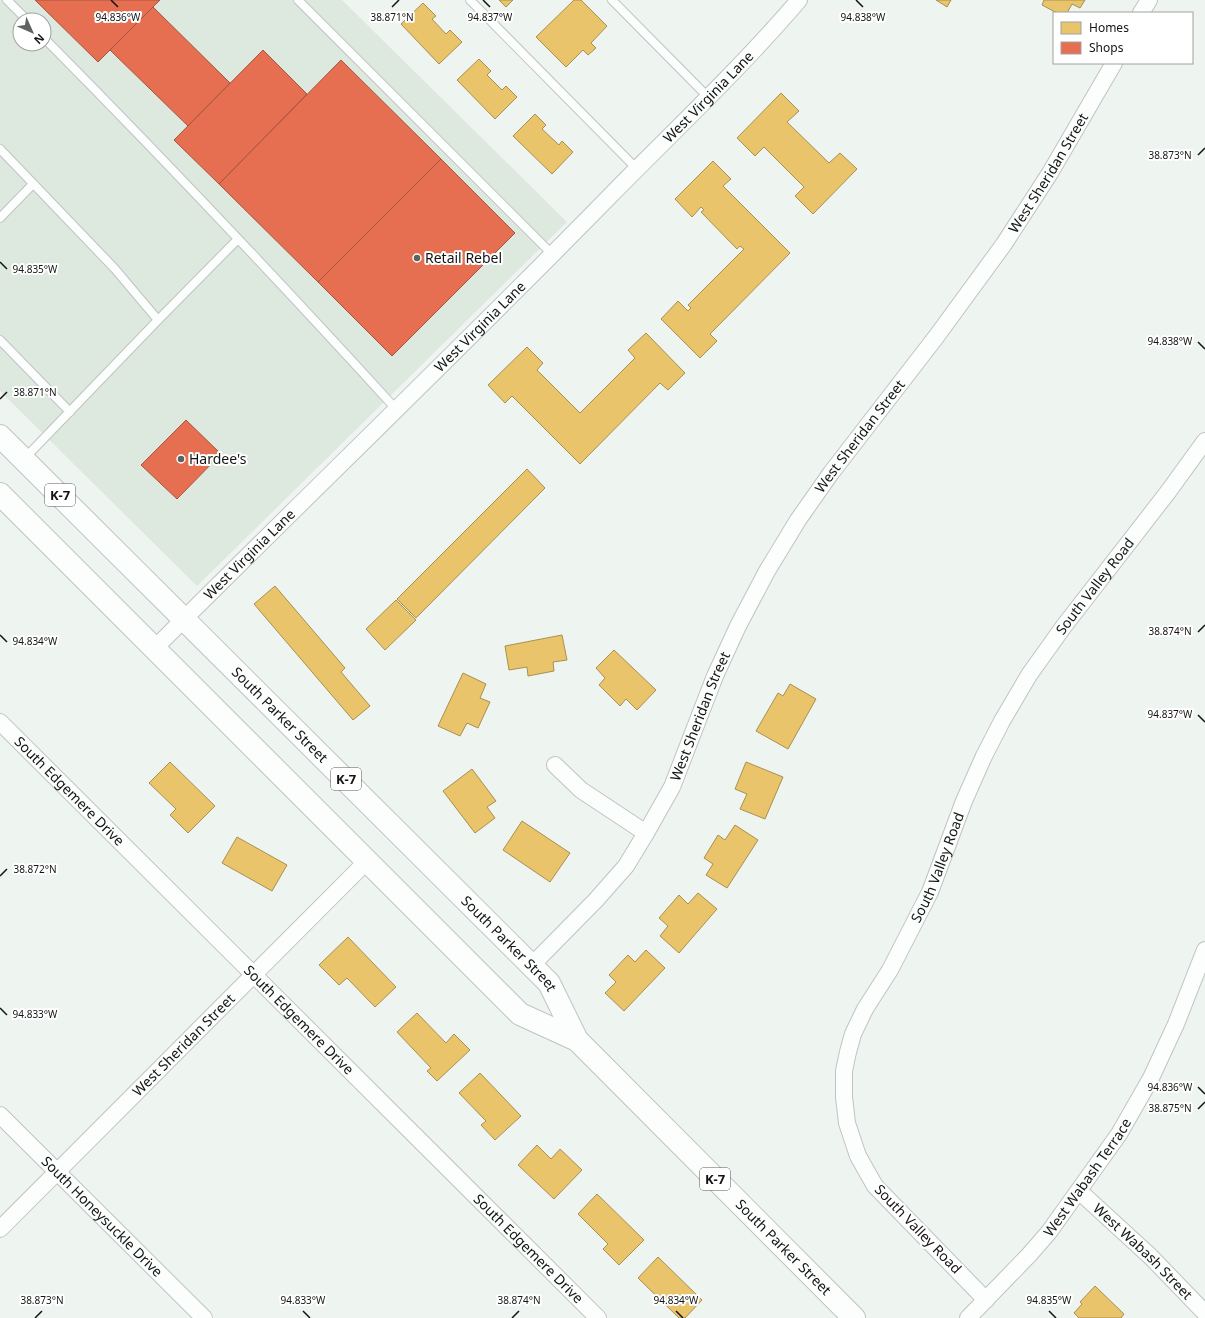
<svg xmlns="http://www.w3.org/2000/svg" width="1205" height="1318" viewBox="0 0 1205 1318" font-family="'Noto Sans',sans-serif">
<rect width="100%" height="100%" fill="#eef4ef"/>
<path fill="#dde8df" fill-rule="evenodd" d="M0,0h342l225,222 -370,364 -197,-195zM20,20h24v24h-24z"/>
<g fill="#e9c46a" stroke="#a89050">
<polygon points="499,0 513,0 506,7"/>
<polygon points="574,0 581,0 607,26 591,43 596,48 588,55 583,50 566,67 536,37"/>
<polygon points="936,0 951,0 947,7"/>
<polygon points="1044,0 1085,0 1080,8 1072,4 1067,13 1057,13 1042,5"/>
<polygon points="423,3 436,16 432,19 446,34 450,30 462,42 439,64 401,24"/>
<polygon points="479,59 491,71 487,75 502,90 506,86 517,97 495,119 457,80"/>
<polygon points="781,93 799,111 787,122 829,163 840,153 857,169 813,214 795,196 804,187 764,147 755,156 737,138"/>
<polygon points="535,114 546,125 542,129 559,145 562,141 573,152 552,174 513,136"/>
<polygon points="713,161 731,179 723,186 790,253 710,334 717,341 700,358 661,319 678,301 688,311 691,308 688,305 744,249 740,246 737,249 701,212 704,210 701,207 692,217 675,199"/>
<polygon points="646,333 685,373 668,390 660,383 580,464 512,396 505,403 488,385 527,347 543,363 537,370 580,413 635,358 628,350"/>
<polygon points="527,469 545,488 416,618 397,599"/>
<polygon points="275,586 345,668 341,672 370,706 353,720 254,604"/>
<polygon points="396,600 416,620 385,650 366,629"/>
<polygon points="562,635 567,660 553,662 554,671 528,676 527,667 509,670 505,646"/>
<polygon points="614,650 656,690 637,710 626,699 620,706 599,685 605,678 596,668"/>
<polygon points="463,673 486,684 480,698 490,702 478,728 467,723 460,736 438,726"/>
<polygon points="790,684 816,699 788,749 756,731 778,693 783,696"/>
<polygon points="170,762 215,806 188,833 170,815 176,809 149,783"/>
<polygon points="746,762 783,777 765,819 740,809 747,794 735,789"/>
<polygon points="472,769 496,801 487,807 495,818 475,833 443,791"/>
<polygon points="522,821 570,853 550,882 503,850"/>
<polygon points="735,825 758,840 727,888 706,875 713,864 704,858 718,835 725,840"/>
<polygon points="237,837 287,865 272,891 222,863"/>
<polygon points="698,893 717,909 679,953 660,936 668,926 659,918 679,895 688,904"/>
<polygon points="348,937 396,987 375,1007 347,978 339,985 319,965"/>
<polygon points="646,950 665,968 624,1011 605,993 616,982 609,975 628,955 635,962"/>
<polygon points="417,1013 446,1043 454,1034 470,1050 437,1081 427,1071 431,1068 397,1032"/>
<polygon points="480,1073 521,1116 495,1140 481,1125 486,1121 459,1093"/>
<polygon points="537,1145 551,1159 560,1149 582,1170 554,1199 518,1165"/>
<polygon points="597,1194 644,1240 619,1265 603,1249 608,1244 578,1214"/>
<polygon points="658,1257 702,1300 685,1318 679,1318 638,1278"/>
<polygon points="1095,1286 1124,1314 1121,1318 1079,1318 1074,1313 1082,1304 1080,1302"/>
</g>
<g fill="#e76f51" stroke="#a7543e">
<polygon points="35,0 160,0 98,62"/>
<polygon points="153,7 230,83 188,126 110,50"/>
<polygon points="263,50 307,94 219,184 174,140"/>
<polygon points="341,60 441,159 318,282 219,184"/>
<polygon points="441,159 515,233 392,356 318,282"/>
<polygon points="186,420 221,454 177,499 141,465"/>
</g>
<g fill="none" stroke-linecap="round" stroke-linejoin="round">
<g stroke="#bfc4c0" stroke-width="10">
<g id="lane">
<polyline points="7,0 27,20"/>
<polyline points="298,0 552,254"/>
<polyline points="470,0 637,169"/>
<polyline points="612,0 708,97"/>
<path d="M44,38c120,121 237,245 352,371"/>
<polyline points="0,149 115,269 158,320 24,459"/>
<polyline points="0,218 33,184"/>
<polyline points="158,320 238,239"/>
<polyline points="0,340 70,412"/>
</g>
</g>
<g stroke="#bfc4c0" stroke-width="18">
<g id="street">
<polyline points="1141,13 1149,0"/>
<path id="s1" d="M155,648c151,-151 306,-300 456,-453 63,-64 129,-126 188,-195"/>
<path id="s2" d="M0,722l598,596"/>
<polyline points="555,765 581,790 646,833"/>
<path id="s3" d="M532,965l64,-65 30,-34 20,-33 26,-46 43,-111 23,-50 29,-55 31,-51 33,-47 105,-136 68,-93 46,-71 64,-110"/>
<path id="s4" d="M0,1115l204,203"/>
<path id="s5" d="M1079,1191l72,66 54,56"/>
<path id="s6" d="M0,1229l367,-368"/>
<path id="s7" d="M986,1300l-111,-114 -17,-30 -11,-33 -3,-26v-26l4,-19 5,-18 12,-25 25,-39 40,-78 34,-91 20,-45 18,-35 27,-46 35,-49 104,-134 37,-51"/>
<path id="s8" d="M968,1318l61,-63 20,-23 70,-98 32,-56 25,-54 29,-74"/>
</g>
</g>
<g stroke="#bfc4c0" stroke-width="24">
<g id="highway">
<path id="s9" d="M0,436l549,547 28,57 277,278"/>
<polyline points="0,494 520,1014 577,1040"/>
</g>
</g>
<use href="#lane" stroke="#fcfdfd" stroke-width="8"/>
<use href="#street" stroke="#fcfdfd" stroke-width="16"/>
<use href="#highway" stroke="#fcfdfd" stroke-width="22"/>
</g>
<path fill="none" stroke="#121513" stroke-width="1.5" d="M111,0l7,7M483,0l7,7M856,0l7,7M392,7l7,-7M1198,155l7,-7M0,262l7,7M1198,342l7,7M0,399l7,-7M1198,632l7,-7M0,635l7,7M1198,715l7,7M0,876l7,-7M0,1008l7,7M1198,1087l7,7M1198,1109l7,-7M303,1311l7,7M676,1311l7,7M1049,1311l7,7M35,1318l7,-7M512,1318l7,-7"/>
<g fill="#5f6360" stroke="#fff" stroke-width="1.5">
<circle cx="417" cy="258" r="4"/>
<circle cx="181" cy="459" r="4"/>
</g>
<g text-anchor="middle" stroke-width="4" stroke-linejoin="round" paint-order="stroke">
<g fill="#fff" stroke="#595b5a" stroke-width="1">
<rect x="45" y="484" width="30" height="22" rx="3"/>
<rect x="331" y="768" width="30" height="22" rx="3"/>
<rect x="700" y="1168" width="30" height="22" rx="3"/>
</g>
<g font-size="13" font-weight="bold" fill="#121513">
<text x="60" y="500">K-7</text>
<text x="346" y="784">K-7</text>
<text x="715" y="1184">K-7</text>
</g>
<g font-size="14" fill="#121513" stroke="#fff">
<text dy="5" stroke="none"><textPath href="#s1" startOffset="781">West Virginia Lane</textPath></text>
<text dy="5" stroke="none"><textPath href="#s3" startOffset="952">West Sheridan Street</textPath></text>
<text dy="5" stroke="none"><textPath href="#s1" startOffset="457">West Virginia Lane</textPath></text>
<text dy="5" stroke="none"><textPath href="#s3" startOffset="628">West Sheridan Street</textPath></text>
<text dy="5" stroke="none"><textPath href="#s1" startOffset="133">West Virginia Lane</textPath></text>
<text dy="5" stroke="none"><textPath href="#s7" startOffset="830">South Valley Road</textPath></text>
<text dy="5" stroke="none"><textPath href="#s9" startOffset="395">South Parker Street</textPath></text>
<text dy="5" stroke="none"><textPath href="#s3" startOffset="304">West Sheridan Street</textPath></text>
<text dy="5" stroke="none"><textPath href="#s2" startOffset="98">South Edgemere Drive</textPath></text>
<text dy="5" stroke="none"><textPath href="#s7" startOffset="506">South Valley Road</textPath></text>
<text dy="5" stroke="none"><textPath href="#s9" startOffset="719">South Parker Street</textPath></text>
<text dy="5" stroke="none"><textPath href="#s2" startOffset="422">South Edgemere Drive</textPath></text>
<text dy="5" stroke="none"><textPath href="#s6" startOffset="260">West Sheridan Street</textPath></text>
<text dy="5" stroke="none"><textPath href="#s8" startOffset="185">West Wabash Terrace</textPath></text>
<text dy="5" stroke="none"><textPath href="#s4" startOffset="144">South Honeysuckle Drive</textPath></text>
<text transform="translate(918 1229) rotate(46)" y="5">South Valley Road</text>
<text dy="5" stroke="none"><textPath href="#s9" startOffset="1131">South Parker Street</textPath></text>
<text dy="5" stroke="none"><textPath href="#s2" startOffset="746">South Edgemere Drive</textPath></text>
<text dy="5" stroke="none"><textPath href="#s5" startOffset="88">West Wabash Street</textPath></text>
</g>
<g font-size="14" fill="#121513" stroke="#fff" text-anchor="start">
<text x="425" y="263">Retail Rebel</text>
<text x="189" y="464">Hardee's</text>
</g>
</g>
<g font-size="10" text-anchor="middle" fill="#121513" stroke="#fff" stroke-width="4" stroke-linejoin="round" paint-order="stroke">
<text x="118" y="21">94.836°W</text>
<text x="392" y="21">38.871°N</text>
<text x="490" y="21">94.837°W</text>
<text x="863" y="21">94.838°W</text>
<text x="1170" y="159">38.873°N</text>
<text x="35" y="273">94.835°W</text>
<text x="1170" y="345">94.838°W</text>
<text x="35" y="396">38.871°N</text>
<text x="1170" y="635">38.874°N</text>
<text x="35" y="645">94.834°W</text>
<text x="1170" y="718">94.837°W</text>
<text x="35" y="873">38.872°N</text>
<text x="35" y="1018">94.833°W</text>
<text x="1170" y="1091">94.836°W</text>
<text x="1170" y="1112">38.875°N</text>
<text x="42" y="1304">38.873°N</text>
<text x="303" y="1304">94.833°W</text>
<text x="519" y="1304">38.874°N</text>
<text x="676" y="1304">94.834°W</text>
<text x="1049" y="1304">94.835°W</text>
</g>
<rect x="1053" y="12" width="140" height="52" fill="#ffffff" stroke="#a0a1a1"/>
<rect x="1061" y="22" width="20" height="12" fill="#e9c46a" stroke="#a0a1a1"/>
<text x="1089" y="32" font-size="12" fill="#121513">Homes</text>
<rect x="1061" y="42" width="20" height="12" fill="#e76f51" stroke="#a0a1a1"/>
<text x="1089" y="52" font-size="12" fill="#121513">Shops</text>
<g transform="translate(32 32) rotate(135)"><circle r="19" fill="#ffffff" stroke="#a0a1a1"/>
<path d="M0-3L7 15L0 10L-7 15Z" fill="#5f6360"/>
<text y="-6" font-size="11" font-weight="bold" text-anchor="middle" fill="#121513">N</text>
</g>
</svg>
